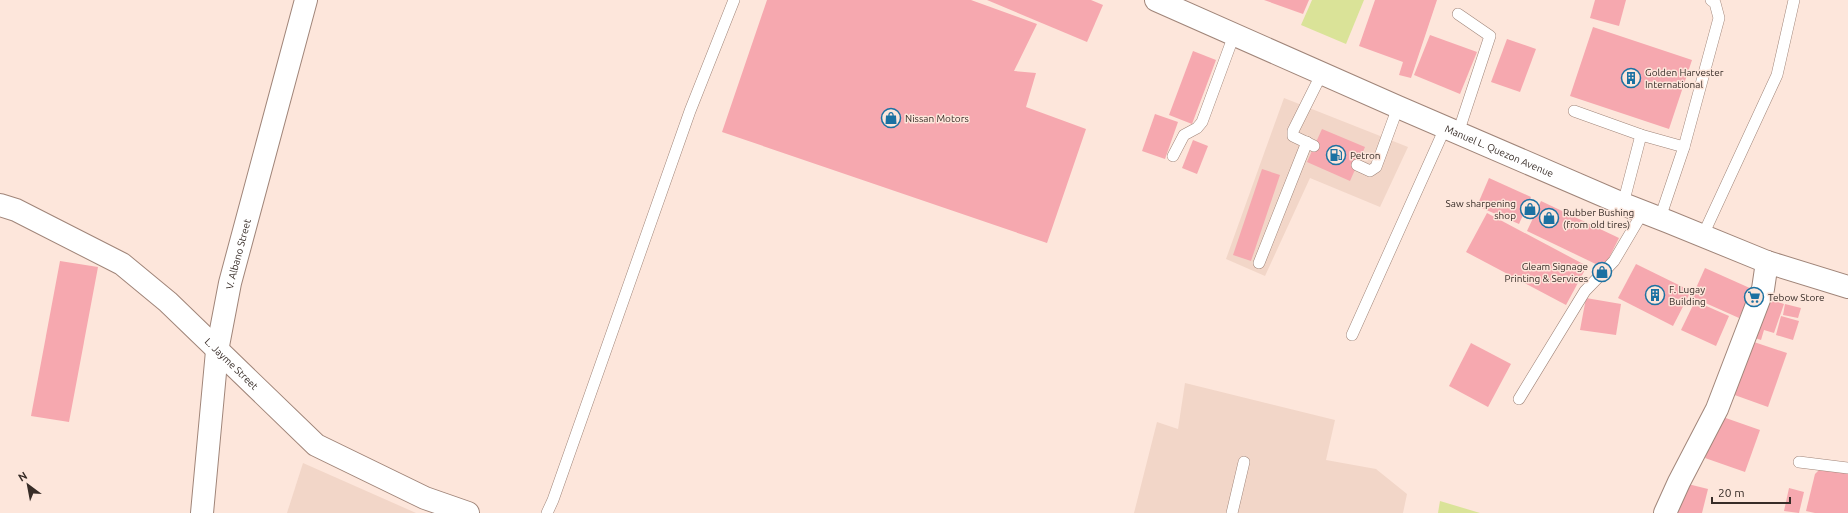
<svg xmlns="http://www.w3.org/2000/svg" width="1848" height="513" viewBox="0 0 1848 513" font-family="Ubuntu,sans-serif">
<rect width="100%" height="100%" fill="#fde6db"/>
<g fill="#f2d6c8">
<polygon points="1284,98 1408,147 1380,207 1310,178 1265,276 1226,259"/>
<polygon points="1185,383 1335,420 1326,460 1376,469 1407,494 1403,513 1134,513 1157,422 1178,429"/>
<polygon points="303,463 398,505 416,513 287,513"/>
</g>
<g fill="#dae398">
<polygon points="1312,0 1364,0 1346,44 1301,25"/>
<polygon points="1440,501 1480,513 1438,513"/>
</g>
<g fill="#f6a8af">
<polygon points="767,0 971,0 1037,24 1014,71 1036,73 1026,107 1086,129 1047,243 722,132"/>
<polygon points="987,0 1091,0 1103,5 1087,42"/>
<polygon points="1264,0 1309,0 1303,14"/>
<polygon points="1375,0 1437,0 1411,78 1399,75 1403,62 1359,46"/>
<polygon points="1595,0 1626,0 1619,26 1590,18"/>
<polygon points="1593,27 1692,60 1669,129 1570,96"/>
<polygon points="1430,35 1477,52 1460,94 1414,75"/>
<polygon points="1507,39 1536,49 1520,92 1491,82"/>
<polygon points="1193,51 1216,60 1192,124 1169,115"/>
<polygon points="1155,114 1178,122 1165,159 1142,151"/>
<polygon points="1322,129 1365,147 1350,181 1307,162"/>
<polygon points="1193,140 1208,146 1197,174 1182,168"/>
<polygon points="1262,169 1280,175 1251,261 1233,255"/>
<polygon points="1489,178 1531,197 1519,224 1477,206"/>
<polygon points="1541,201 1619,238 1604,268 1527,231"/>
<polygon points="1487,213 1587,266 1566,305 1466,252"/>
<polygon points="60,261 98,267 69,422 31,416"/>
<polygon points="1636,264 1691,291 1673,326 1618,298"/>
<polygon points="1705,268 1752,289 1739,318 1692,297"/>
<polygon points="1762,297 1784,304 1774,333 1764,330 1761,340 1749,336"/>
<polygon points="1586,298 1621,304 1616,335 1580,330"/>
<polygon points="1695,301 1729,316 1716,346 1681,330"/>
<polygon points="1785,304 1801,308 1798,318 1783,315"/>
<polygon points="1781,316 1799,321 1793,340 1776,335"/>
<polygon points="1748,340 1787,353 1768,407 1729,393"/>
<polygon points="1471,343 1511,364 1488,407 1449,386"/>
<polygon points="1720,416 1760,430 1745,472 1705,458"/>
<polygon points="1823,466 1848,470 1848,513 1815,513 1806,511 1815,474"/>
<polygon points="1680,482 1708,489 1702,513 1673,513"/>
<polygon points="1789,488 1804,492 1799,513 1784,511"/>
</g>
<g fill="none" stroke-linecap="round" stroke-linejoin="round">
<g stroke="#a08579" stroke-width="12">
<g id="lane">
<polyline points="1458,14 1490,36 1458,133"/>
<polyline points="1574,111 1641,135 1684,147"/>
<polyline points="1314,146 1293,136 1293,131 1322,73"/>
<polyline points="1173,156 1184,135 1197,128 1202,122 1234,35"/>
<polyline points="1357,165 1370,171 1376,167 1398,107"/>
<polyline points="1623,204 1641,135"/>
<polyline points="1660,218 1684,147 1719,18 1715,3 1711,0"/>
<polyline points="1703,235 1777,75 1794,0"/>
<polyline points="1259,263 1307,142"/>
<polyline points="1352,335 1445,128"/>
<polyline points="1519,399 1585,291 1614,261 1643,212"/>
<polyline points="1799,462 1848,468"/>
<polyline points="547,513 553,500 690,111 734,0"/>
<polyline points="1232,513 1244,462"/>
</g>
</g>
<g stroke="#a08579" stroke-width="24">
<polyline id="street" points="1665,513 1679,482 1717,409 1763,289 1767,262"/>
</g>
<g stroke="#a08579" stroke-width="24">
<g id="secondary">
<path id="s1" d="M1156,0l242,107 225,97 46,18 98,40 81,25"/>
<path id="s2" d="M0,205l16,5 106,54 46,38 148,143 109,53 43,15"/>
<path id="s3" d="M202,513l15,-162 13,-68 76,-283"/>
</g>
</g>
<use href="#lane" stroke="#fff" stroke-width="11"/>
<use href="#street" stroke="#fff" stroke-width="22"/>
<use href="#secondary" stroke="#fff" stroke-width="22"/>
</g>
<defs>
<g id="building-ring" transform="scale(1)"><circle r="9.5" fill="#fde6db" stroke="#1c71a2" stroke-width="1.5"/><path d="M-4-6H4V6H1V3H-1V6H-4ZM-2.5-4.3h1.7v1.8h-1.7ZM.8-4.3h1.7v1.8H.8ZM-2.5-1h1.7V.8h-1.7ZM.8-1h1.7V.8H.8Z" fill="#1c71a2"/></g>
<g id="shop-ring" transform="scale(1)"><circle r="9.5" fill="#fde6db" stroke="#1c71a2" stroke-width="1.5"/><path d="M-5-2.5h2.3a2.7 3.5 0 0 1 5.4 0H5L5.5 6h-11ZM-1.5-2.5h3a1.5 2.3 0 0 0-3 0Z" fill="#1c71a2"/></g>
<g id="fuel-ring" transform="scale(1)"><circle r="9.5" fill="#fde6db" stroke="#1c71a2" stroke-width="1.5"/><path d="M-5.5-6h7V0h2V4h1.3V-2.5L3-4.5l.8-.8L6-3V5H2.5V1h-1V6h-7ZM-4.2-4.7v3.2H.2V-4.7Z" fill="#1c71a2"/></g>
<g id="supermarket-ring" transform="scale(1)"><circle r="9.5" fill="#fde6db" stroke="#1c71a2" stroke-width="1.5"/><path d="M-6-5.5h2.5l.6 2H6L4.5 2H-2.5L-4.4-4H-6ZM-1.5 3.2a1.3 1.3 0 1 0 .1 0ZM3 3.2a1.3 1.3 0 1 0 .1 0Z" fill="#1c71a2"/></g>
</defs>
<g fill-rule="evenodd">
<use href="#building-ring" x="1631" y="78"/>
<use href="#shop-ring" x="891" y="118"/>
<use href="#fuel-ring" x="1336" y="155"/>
<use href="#shop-ring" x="1530" y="209"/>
<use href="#shop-ring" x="1549" y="218"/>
<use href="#shop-ring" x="1602" y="272"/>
<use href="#building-ring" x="1655" y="295"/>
<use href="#supermarket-ring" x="1754" y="297"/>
</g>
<g text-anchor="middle" stroke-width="3" stroke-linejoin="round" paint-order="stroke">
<g font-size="10" fill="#372c27" stroke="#fde6db" text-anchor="start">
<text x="1645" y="76">Golden Harvester<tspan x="1645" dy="12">International</tspan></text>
<text x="905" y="122">Nissan Motors</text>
<text x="1350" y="159">Petron</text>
<text x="1516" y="207" text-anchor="end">Saw sharpening<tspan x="1516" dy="12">shop</tspan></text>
<text x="1563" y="216">Rubber Bushing<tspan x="1563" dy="12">(from old tires)</tspan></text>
<text x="1588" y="270" text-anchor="end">Gleam Signage<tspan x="1588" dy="12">Printing &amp; Services</tspan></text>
<text x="1669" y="293">F. Lugay<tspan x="1669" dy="12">Building</tspan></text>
<text x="1768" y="301">Tebow Store</text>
</g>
<g font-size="10" fill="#372c27" stroke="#fde6db">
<text dy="4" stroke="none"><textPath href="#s1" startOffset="375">Manuel L. Quezon Avenue</textPath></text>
<text dy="4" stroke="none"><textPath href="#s3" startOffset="262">V. Albano Street</textPath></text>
<text dy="4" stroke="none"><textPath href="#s2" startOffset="284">L. Jayme Street</textPath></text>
</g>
</g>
<g transform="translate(28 485) rotate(328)" stroke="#fde6db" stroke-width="3" paint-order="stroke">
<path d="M0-3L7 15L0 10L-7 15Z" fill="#372c27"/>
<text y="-6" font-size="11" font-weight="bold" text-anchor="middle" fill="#372c27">N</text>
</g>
<path d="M1712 497v6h78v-6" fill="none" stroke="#372c27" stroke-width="2"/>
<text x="1718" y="497" font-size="12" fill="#372c27" stroke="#fde6db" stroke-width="3" paint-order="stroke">20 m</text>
</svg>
